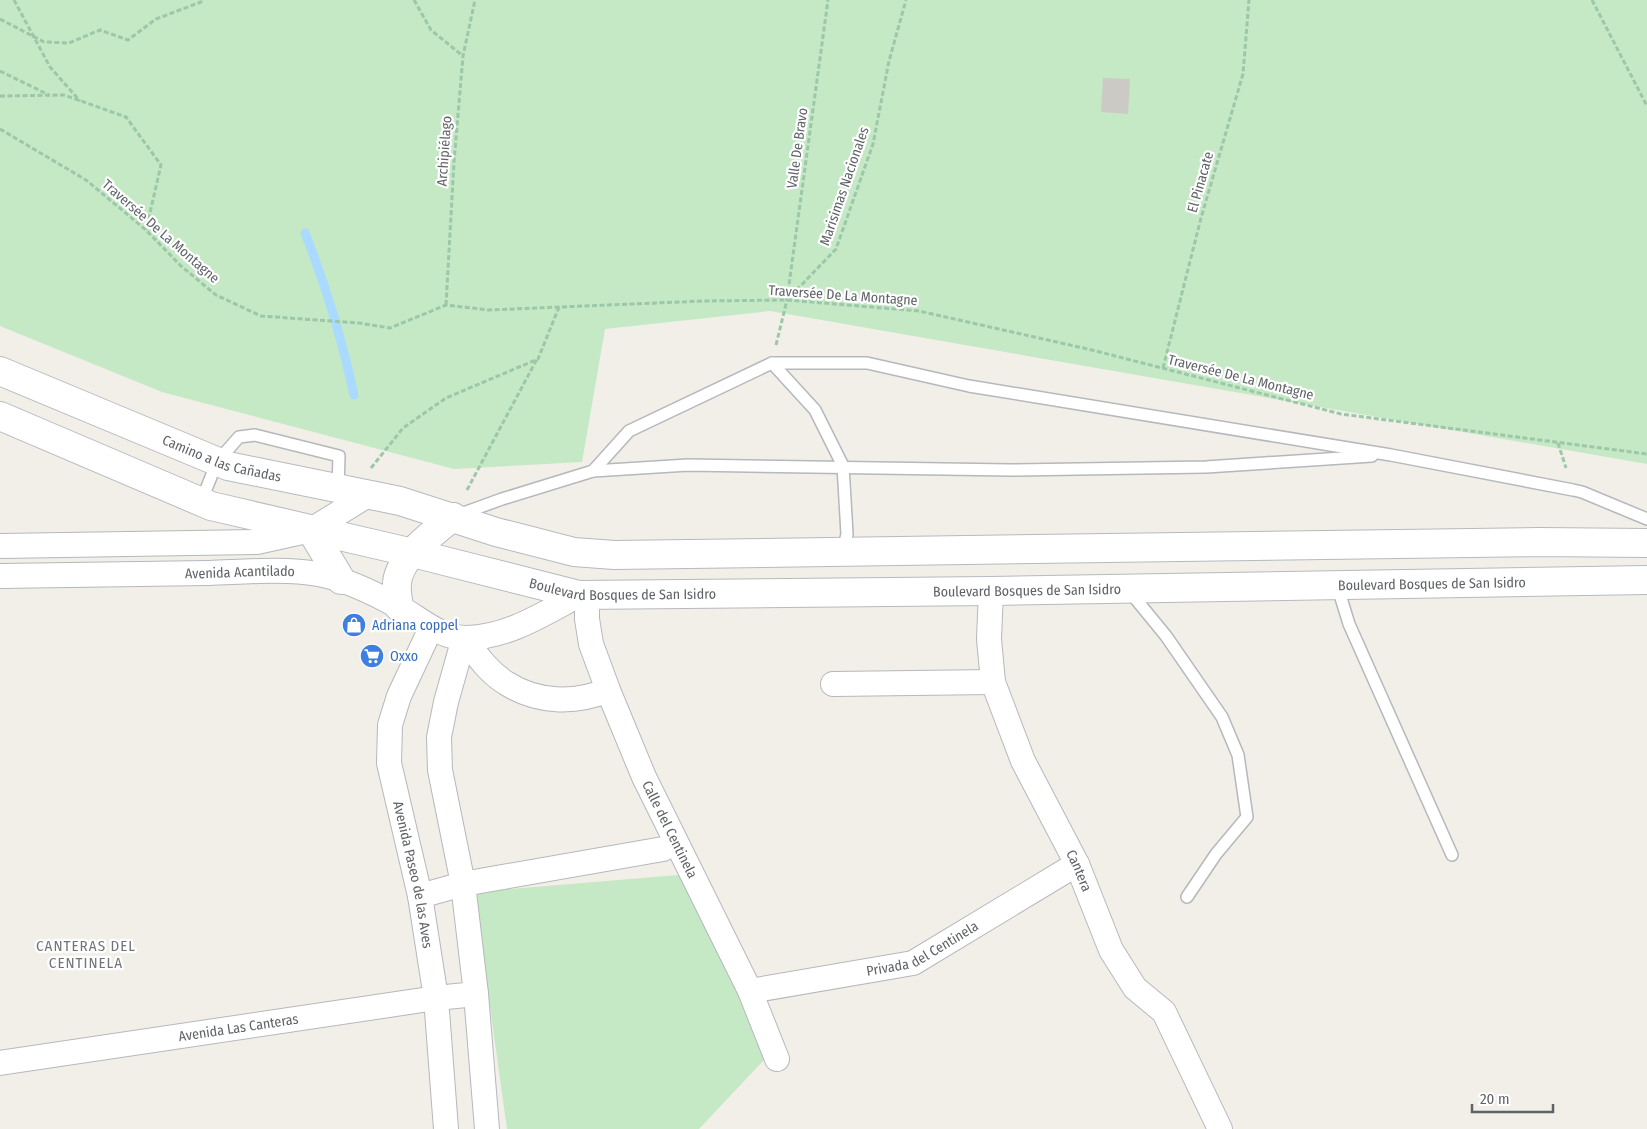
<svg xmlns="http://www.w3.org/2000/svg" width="1647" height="1129" viewBox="0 0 1647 1129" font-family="'Fira Sans Condensed',sans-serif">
<rect width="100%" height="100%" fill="#f1efe8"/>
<g fill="#c5e8c5">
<polygon points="0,0 1647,0 1647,464 770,311 605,329 582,462 454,469 162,392 0,326"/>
<polygon points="690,874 778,1045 699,1129 507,1129 474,892"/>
</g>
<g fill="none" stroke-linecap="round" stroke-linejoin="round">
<path stroke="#aadaff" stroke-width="9" d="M305,233c21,53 37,106 49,162"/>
</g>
<polygon fill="#cccac5" points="1103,78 1130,79 1128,114 1101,112"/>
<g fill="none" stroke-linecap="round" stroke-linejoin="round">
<g stroke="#b5b8bc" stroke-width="14">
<g id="service">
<polyline points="772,363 815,410 843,466 847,534 843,551"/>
<polyline points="593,471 688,465 1010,470 1206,467 1372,456"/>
<polyline points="201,502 217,462 239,437 255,435 339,456 338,488"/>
<polyline points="458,515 502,499 593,471 629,431 772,363 867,363 969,386 1391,455 1573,490 1582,492 1647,519"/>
<polyline points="1337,585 1349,624 1452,855"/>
<polyline points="1130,592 1166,636 1222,717 1238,755 1247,817 1216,854 1187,897"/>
</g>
</g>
<g stroke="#b5b8bc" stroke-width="26">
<g id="minor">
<polyline points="0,546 257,542 311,530 368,495"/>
<path id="s1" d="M0,576c70,-1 139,-2 209,-3 34,-1 75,-5 109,1 28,5 56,19 81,33 22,12 40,31 68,31 41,-1 76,-24 112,-43"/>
<path id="s2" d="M991,591l-2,48 4,43 30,79 54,103 34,86 24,38 29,24 56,117"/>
<path id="s3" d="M587,594v25l4,25 17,46 36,87 106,214 27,68"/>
<path id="s4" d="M431,628l-32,68 -9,29 -1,38 31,133 16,102 10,131"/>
<polyline points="464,638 446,702 439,737 440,770 463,884 476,994 487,1129"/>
<path d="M464,638c12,16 24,34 42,45 31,20 69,21 102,7"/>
<polyline points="833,684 993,682"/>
<polyline points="420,896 463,884 663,849"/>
<path id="s5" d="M750,991l163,-28 164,-99"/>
<path id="s6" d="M0,1063l436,-65 40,-4"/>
</g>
</g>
<g stroke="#b6babf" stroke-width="30">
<g id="secondary">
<path id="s7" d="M0,371l228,95 172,35 96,31 78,20 40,3 924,-13 109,1"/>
<path id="s8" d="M0,416l211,90 202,47 166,42 412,-4 656,-11"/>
<polyline points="311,530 341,580"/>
<path d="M399,607c-1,-8 -3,-16 -2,-24 2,-26 37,-51 56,-66"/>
</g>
</g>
<g stroke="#9cc7a9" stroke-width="3" stroke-dasharray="5 2.5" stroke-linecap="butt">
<polyline points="14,0 50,67 80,101"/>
<polyline points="414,0 431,30 463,56"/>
<polyline points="1592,0 1647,106"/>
<polyline points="0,19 44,42 69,43 100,30 128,40 156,19 201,2 201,0"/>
<polyline points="0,71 49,95"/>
<polyline points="0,96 64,95 126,117 161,165 146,230"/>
<polyline points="0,129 86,180 146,230 181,266 216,295 261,316 359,323 390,328 446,305 489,310 703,301 787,300 919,311 1092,350 1341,414 1647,454"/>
<polyline points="787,299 828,0"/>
<polyline points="446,305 454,162 463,56 475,0"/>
<polyline points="776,345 787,300 836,249 873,144 889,61 906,0"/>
<polyline points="1163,368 1201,218 1243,74 1249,0"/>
<polyline points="1558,443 1566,468"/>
<polyline points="371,468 403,428 446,398 538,359 559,307"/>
<polyline points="467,490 537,359"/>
</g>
<use href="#service" stroke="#fff" stroke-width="11"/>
<use href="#minor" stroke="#fff" stroke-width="24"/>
<use href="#secondary" stroke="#fff" stroke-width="28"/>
</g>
<defs>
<g id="shop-disc" transform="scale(1.25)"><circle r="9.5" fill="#3f7fe0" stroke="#fff"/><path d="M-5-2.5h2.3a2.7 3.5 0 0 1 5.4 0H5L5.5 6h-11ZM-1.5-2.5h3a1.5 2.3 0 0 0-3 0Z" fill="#fff"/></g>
<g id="supermarket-disc" transform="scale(1.25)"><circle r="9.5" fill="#3f7fe0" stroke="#fff"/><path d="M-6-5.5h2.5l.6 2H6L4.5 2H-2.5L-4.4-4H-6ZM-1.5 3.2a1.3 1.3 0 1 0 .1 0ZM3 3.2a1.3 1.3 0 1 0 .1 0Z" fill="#fff"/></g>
</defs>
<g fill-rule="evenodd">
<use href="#shop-disc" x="354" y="625"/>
<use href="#supermarket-disc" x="372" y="656"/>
</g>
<g text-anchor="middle" stroke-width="4.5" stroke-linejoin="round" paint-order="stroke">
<g font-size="14" fill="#5f6368" stroke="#fff">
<text transform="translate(797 148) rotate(-82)" y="5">Valle De Bravo</text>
<text transform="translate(444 151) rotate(-86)" y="5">Archipiélago</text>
<text transform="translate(1200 182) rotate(-74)" y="5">El Pinacate</text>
<text transform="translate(844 186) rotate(-71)" y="5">Marisimas Nacionales</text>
<text transform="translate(161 231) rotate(41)" y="5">Traversée De La Montagne</text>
<text transform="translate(843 295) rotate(4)" y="5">Traversée De La Montagne</text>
<text transform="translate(1241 377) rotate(14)" y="5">Traversée De La Montagne</text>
<text dy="5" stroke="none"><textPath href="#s7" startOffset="239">Camino a las Cañadas</textPath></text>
<text dy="5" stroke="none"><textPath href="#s1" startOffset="240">Avenida Acantilado</textPath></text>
<text dy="5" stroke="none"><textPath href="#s8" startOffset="1461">Boulevard Bosques de San Isidro</textPath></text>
<text dy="5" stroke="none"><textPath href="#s8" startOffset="651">Boulevard Bosques de San Isidro</textPath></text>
<text dy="5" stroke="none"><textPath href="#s8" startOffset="1056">Boulevard Bosques de San Isidro</textPath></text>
<text dy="5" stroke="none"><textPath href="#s3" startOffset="252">Calle del Centinela</textPath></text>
<text dy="5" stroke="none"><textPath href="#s2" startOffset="299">Cantera</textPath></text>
<text dy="5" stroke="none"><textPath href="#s4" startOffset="258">Avenida Paseo de las Aves</textPath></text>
<text dy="5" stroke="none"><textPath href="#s5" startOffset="179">Privada del Centinela</textPath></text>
<text dy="5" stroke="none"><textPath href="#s6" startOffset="241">Avenida Las Canteras</textPath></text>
</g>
<g font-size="14" fill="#366cbe" stroke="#fff" text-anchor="start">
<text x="372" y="630">Adriana coppel</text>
<text x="390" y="661">Oxxo</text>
</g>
<g font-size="15" letter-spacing="1" fill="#70757a" stroke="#fff">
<text x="86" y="951">CANTERAS DEL<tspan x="86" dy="17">CENTINELA</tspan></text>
</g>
</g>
<path d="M1472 1104v8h81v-8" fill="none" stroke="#5f6368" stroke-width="2.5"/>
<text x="1480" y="1104" font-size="15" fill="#5f6368" stroke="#ffffff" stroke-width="4" paint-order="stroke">20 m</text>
</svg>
